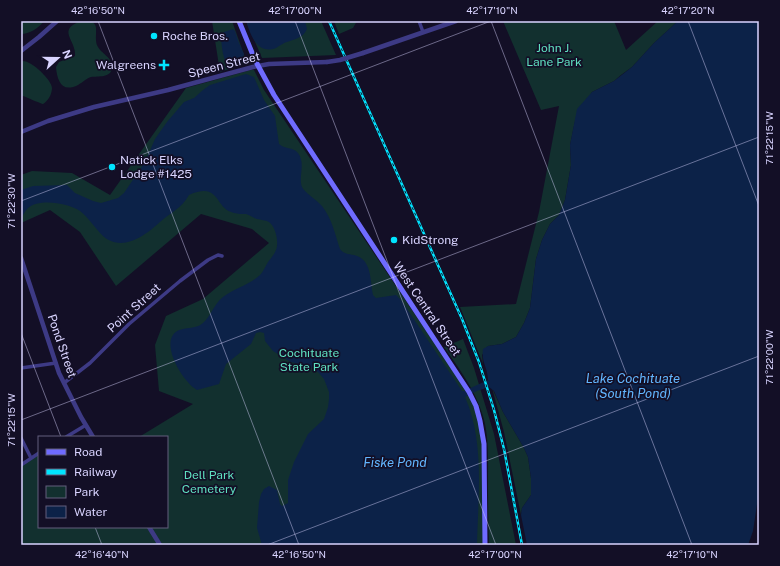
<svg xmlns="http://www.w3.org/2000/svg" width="780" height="566" viewBox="0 0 780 566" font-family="'Public Sans',sans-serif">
<rect width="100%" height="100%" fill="#130f26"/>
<g fill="#12302f">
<path d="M21,21h23c-5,7 -15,13 -23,13z"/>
<path d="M82,21c17,0 14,5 14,19 0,13 17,15 16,28 -1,10 -14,8 -21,9 -4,1 -8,5 -13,8 -16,8 -21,-4 -22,-18l3,-5 16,-6c2,-15 -20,-27 7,-35z"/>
<polygon points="212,21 232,21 247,63 220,72"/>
<polygon points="246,21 321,21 336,55 262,58"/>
<polygon points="334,21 357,21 353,28 339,34"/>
<polygon points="503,21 614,21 626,50 658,21 678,21 654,43 632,67 621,75 614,81 592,92 575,121 570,145 571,165 565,200 559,215 550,224 542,240 536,259 530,308 524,323 516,337 502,344 488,346 482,355 483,364 460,307 516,304 539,212 559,106 541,110"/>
<path d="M22,61c9,-1 29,18 30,27 0,6 -4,13 -9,16 -1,0 -20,-8 -22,-9z"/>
<polygon points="251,70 254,70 264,90 451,368 469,392 483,434 485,545 21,545 21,465 39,453 39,527 167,527 167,437 139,437 193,404 159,391 155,345 166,316 203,299 269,243 252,229 201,214 116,286 80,232 50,210 21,223 21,175 32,171 72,173 110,195 186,88"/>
<path d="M463,339l11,29 20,66 22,111h-27c-1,-23 -1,-45 -1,-68 0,-22 1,-46 -7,-67 -8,-23 -23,-43 -37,-63z"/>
<polygon points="492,388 503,412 524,448 528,457 531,478 531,495 522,508 521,515 504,432"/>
</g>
<g fill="#0c2248">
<path d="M246,21h59l2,8c-4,9 -12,10 -20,13 -5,1 -9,6 -14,7 -17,4 -23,-16 -27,-28z"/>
<path d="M678,21h81v470l-6,40 -5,14h-221l-6,-30 1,-7 9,-13v-17l-3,-21 -4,-9 -21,-36 -9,-21 -5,-4 -12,4 -12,6c20,45 13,100 12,148h-215l-5,-17 2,-26 2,-8 3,-5 5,-3 8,4 3,14 2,2 6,-3v-23l6,-18 14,-28 16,-15 4,-12 1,-8v-7l-5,-13 -5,-6 -6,-5 -22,-6 -18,-11 -8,-10 -1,-8 -4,-1 -4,1 -5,11 -25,20 -7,20 -22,6c-13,-7 -34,-41 -24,-55 7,-10 21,-4 30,-12 8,-7 11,-19 20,-26 12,-9 26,-12 37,-22 3,-3 5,-8 8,-13 3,-4 6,-7 8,-12 3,-7 0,-23 -7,-28 -4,-2 -8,-2 -12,-3 -4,-1 -7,-4 -11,-5 -4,0 -8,0 -12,-1 -20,-4 -13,-32 -45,-18 -7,13 -19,18 -29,27 -14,13 -38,31 -57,14 -8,-8 -14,-18 -23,-25 -11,-8 -41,-13 -52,-3 -3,3 -5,7 -7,11v-29l12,-4 34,-1 8,8 18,8 8,2 17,-5 6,-5 21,-31 10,-23 12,-17 17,-20 10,-4 9,-8 7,-5 36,-11 8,3 10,23 11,16 4,28c5,5 14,3 19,9 8,11 0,23 4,34 2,5 15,13 20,19 10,13 13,28 18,43 4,5 8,5 14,6 18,4 16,25 19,40l3,3 20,-3 5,5 61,91h2l24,-11c0,-12 -7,-17 -5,-31l5,-3 14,-2 14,-7 8,-14 6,-15 6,-49 6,-19 8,-16 9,-9 6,-15 6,-35 -1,-20 7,-36 15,-17 22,-11 18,-14 22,-24z"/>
<path d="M233,29l2,2 4,12 5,11 -1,6 -2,3c-4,0 -9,3 -13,1 -5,-2 -7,-23 -7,-28l3,-4z"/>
</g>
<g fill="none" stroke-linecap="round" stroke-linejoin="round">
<g stroke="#3d3a85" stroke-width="3.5">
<polyline points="419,21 423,32"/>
<polyline points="21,368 56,363"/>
<polyline points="64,383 90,363 129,324 180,281 208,260 218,255 222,256"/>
<polyline points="66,437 86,425"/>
<polyline points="21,438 31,458"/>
<polyline points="21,465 39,453"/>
</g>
<g stroke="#3d3a85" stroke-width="4.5">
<polyline points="21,51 39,37 57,21"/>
<polyline points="363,53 456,21"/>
<polyline points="21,132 48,121 94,107 168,90 253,67 269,64 327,62"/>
<polyline points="21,258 59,373 81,417 93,437"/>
<polyline points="149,527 160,545"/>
</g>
<polyline stroke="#6f6bff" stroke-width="5" points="239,21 255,60 274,95 469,392 476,406 480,421 484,444 485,545"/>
<g stroke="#00e5ff" stroke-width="2.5">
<polyline id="rail" points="329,21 462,319 479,362 494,410 504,449 522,545"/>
</g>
<use href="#rail" stroke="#130f26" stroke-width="1" stroke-dasharray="3" stroke-linecap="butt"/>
<polyline stroke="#3d3a85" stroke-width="4.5" points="327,62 340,60 363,53"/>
</g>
<path fill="none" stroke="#d9d4ff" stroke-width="1" stroke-opacity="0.45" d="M98,21l201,524M295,21l201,524M491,21l201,524M688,21l71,185M21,201l470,-180M21,333l40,104M21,420l738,-283M95,527l7,18M267,545l492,-189"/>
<g fill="#00e5ff" stroke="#130f26" stroke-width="1.5">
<circle cx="154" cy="36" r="4"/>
<path d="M162 59h4v4h4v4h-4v4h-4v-4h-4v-4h4z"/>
<circle cx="112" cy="167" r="4"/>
<circle cx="394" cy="240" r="4"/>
</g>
<g text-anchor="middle" stroke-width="3.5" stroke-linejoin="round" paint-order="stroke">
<g font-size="12" fill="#d9d4ff" stroke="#130f26" text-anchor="start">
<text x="162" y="40">Roche Bros.</text>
<text x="156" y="69" text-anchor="end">Walgreens</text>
<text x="120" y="164">Natick Elks<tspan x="120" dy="14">Lodge #1425</tspan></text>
<text x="402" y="244">KidStrong</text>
</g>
<g font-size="12" fill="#5fe0c0" stroke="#130f26">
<text x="554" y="52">John J.<tspan x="554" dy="14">Lane Park</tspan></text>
<text x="309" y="357">Cochituate<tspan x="309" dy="14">State Park</tspan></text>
<text x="209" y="479">Dell Park<tspan x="209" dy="14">Cemetery</tspan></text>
</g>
<g font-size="12" fill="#d9d4ff" stroke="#130f26">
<text transform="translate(224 65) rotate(-14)" y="4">Speen Street</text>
<text transform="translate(134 308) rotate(-42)" y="4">Point Street</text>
<text transform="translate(427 309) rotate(56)" y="4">West Central Street</text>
<text transform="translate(62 346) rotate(71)" y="4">Pond Street</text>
</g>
<g font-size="13" font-style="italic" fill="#62b6ff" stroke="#130f26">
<text x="633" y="383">Lake Cochituate<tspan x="633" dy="15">(South Pond)</tspan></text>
<text x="395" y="467">Fiske Pond</text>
</g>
</g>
<rect width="780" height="566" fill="none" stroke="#130f26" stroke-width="44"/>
<rect x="38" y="436" width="130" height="92" fill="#130f26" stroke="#625e7d"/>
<rect x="46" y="449" width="20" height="6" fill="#6f6bff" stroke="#625e7d"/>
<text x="74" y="456" font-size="12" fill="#d9d4ff">Road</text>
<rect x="46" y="469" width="20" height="6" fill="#00e5ff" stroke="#625e7d"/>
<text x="74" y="476" font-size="12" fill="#d9d4ff">Railway</text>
<rect x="46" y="486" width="20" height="12" fill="#12302f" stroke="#625e7d"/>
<text x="74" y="496" font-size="12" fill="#d9d4ff">Park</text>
<rect x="46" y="506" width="20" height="12" fill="#0c2248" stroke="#625e7d"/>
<text x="74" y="516" font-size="12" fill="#d9d4ff">Water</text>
<g transform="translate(58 58) rotate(69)" stroke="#130f26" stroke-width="3" paint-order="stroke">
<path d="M0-3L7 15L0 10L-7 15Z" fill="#d9d4ff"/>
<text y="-6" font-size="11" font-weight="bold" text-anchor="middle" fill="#d9d4ff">N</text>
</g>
<rect x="22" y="22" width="736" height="522" fill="none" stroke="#d9d4ff" stroke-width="1.5"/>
<g font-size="10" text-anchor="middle" fill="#d9d4ff">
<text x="98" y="14">42°16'50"N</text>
<text x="295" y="14">42°17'00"N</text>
<text x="492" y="14">42°17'10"N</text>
<text x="688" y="14">42°17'20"N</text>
<text transform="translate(769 138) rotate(-90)" y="4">71°22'15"W</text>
<text transform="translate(11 201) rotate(-90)" y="4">71°22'30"W</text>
<text transform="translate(769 357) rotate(-90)" y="4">71°22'00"W</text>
<text transform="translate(11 420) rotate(-90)" y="4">71°22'15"W</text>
<text x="102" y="558">42°16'40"N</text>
<text x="299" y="558">42°16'50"N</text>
<text x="495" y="558">42°17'00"N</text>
<text x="692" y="558">42°17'10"N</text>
</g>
</svg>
